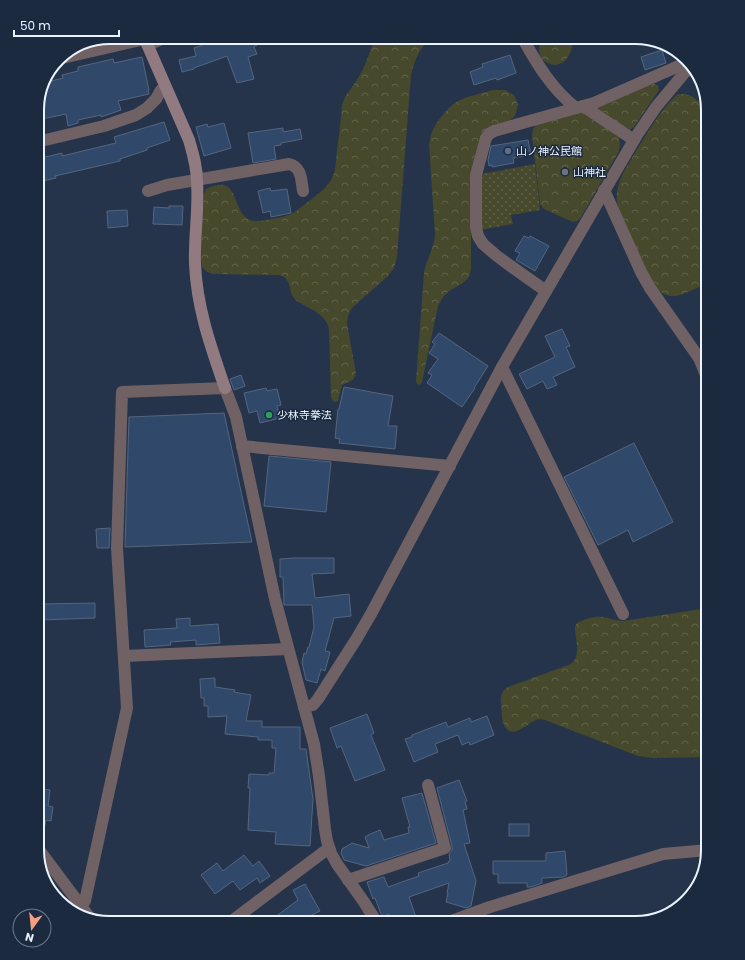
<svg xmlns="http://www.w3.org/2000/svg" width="745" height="960" viewBox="0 0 745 960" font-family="Poppins,'Noto Sans JP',sans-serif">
<defs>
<pattern id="forest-crowns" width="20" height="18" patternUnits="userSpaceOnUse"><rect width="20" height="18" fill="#46492c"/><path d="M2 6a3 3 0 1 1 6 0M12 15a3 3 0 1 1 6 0" fill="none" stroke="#61644c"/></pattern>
<pattern id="park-dots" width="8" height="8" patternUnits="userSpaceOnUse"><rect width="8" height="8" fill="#46492c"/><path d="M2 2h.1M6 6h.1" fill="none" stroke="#61644c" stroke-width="1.8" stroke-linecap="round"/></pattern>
</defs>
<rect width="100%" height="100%" fill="#25344a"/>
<g fill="url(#forest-crowns)">
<path d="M375,37h55c-11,14 -15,21 -19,38l-14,182 -3,11 -6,8 -34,30c-5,5 -6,10 -7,17l9,51 -3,6 -11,5 -4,16 -3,1 -3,-2 -1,-3 -2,-68c-3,-14 -15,-18 -27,-25 -3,-2 -6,-3 -8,-6 -6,-8 -2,-19 -14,-23l-67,-1 -6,-2 -5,-5 -1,-6v-17l3,-50 2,-5c35,-17 24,22 44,31 8,3 19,-1 27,-2 17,-3 19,-7 32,-17 8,-6 17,-12 22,-21 5,-8 5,-20 6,-30 2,-15 4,-30 5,-45 4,-13 10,-16 16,-27 8,-12 12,-27 17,-41z"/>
<path d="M527,37h45c3,14 -8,34 -24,26 -3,-1 -6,-3 -7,-6 -3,-4 -1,-10 -2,-15z"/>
<polygon points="653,83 658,86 659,90 634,127 630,130 627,130 598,112 596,107"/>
<path d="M493,90h12l9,5 4,10 -3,11 -9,7 -14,4 -21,60v82l-2,8 -6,6 -14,8 -6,6 -5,9 -16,76 -2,3 -3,-1 -1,-3 8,-108c2,-13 10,-24 11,-38l-6,-91c1,-2 1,-6 2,-9 3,-10 15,-26 24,-32 11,-7 25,-9 38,-13z"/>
<path d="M678,94h7l8,3 14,11 1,2v174c-12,3 -25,13 -37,12 -16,-2 -23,-21 -29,-33 -5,-12 -11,-25 -16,-37 -4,-8 -8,-16 -9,-25 -1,-7 1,-15 3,-21 4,-10 10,-18 15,-27 11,-18 27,-46 43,-59z"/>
<polygon points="583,112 619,137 620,144 619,151 580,219 577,221 573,222 544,209 540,204 532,135 533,129 536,125"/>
<path d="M708,608v149l-55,1 -15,-2 -93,-36c-3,-1 -6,-1 -9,0 -10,4 -24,21 -32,5 -3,-6 -2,-15 -3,-22 -1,-7 1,-12 7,-16l63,-23c10,-8 5,-23 4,-34v-4l2,-3c8,-4 18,-7 26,-6 7,1 13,4 20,4z"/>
</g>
<polygon fill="url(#park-dots)" points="535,164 540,210 511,215 513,224 480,230 481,174"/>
<g fill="#30496b" stroke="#54657e">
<polygon points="229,37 254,37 257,45 254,47 257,54 248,57 254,79 237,83 227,56 194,68 194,69 182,72 179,60 196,56 194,48 220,39 220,40"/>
<polygon points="662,50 666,63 645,70 641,57"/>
<polygon points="510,55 516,73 497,80 496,78 474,85 470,72 483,67 482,64"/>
<polygon points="142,57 149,90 148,90 149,94 118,101 121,110 101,117 101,115 78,120 78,123 68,126 66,114 37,120 37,105 43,83 63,78 62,75 78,71 78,67 113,59 114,63"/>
<polygon points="164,122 170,140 147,148 147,150 120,159 120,161 55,176 56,178 43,181 42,177 37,178 37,159 62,153 62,156 116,143 114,137"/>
<polygon points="224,123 231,148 204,156 196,127 207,124 208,127"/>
<polygon points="283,128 283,132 300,129 302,139 281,143 281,145 274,146 276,159 253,163 248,133"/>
<polygon points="528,140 531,155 513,158 514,163 492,167 492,165 489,166 488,160 491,146"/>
<polygon points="270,188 271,191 287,189 291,213 271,217 270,211 263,213 258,191"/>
<polygon points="169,206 183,206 182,225 153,224 154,207 169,208"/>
<polygon points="127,210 128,226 108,228 107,211"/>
<polygon points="524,236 529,238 530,236 549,246 535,271 516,260 520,253 515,251"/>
<polygon points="562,329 570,346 566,347 575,367 553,377 557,385 547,389 543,381 527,389 519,374 555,357 545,336"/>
<polygon points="439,333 488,366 474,388 475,388 462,407 427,383 432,375 428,373 438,359 429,353 435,344 432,342"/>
<polygon points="241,375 245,386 234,390 230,379"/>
<polygon points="344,387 393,396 388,426 397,426 395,449 339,443 340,439 335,438 338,409 339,409"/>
<polygon points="266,388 267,391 277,389 281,405 277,406 280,418 260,423 257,411 249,413 244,393"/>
<polygon points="224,413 252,542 125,547 129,417"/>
<polygon points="634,443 673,522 633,542 628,530 598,545 564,477"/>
<polygon points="269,456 331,462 326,512 264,506"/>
<polygon points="110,528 109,548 97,548 96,529"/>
<polygon points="293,558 334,558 334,573 312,574 315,598 349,594 351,616 334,618 325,651 330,652 325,671 321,669 317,683 306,680 302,662 304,653 306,654 308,647 309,647 314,627 312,605 284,605 283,577 280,577 280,559"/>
<polygon points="95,603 95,618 40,620 40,604"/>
<polygon points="190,618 190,626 218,624 220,643 196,645 196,640 170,642 171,645 145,647 144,630 177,628 176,619"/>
<polygon points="215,678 215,687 235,690 234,692 251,695 246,721 262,721 262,727 300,727 300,749 306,749 313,799 310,846 275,844 276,832 248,830 250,788 248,788 249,774 269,775 269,773 274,773 276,748 272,748 272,740 258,740 258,737 225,734 227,716 208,717 208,706 204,706 204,698 201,698 200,679"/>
<polygon points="367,714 374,733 371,735 385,770 355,781 341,746 337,748 330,728"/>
<polygon points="487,716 494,735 470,745 469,742 462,745 458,735 435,744 438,752 414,762 405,739 412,737 412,735 446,722 448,727 470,718 471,722"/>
<polygon points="459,780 467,801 465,802 467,809 463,810 470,843 464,844 476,881 471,906 466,908 446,902 448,893 447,893 449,883 409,897 418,923 392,923 389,914 382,917 381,914 375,898 373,899 367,882 384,877 388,887 419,876 418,873 448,863 448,862 450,861 449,854 452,850 452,846 437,788"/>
<polygon points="37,788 50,790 48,806 53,807 51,821 46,820 43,833 37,833"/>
<polygon points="422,793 436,843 366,866 344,860 341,853 342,849 352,843 369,848 365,837 368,835 380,830 384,840 409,833 408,827 410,827 402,798"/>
<rect x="509" y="824" width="20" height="12"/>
<polygon points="565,851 567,875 563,877 542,878 542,883 531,887 527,887 527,883 498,883 498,874 493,874 493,861 546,861 546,853"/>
<polygon points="244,855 253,866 259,861 270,876 260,883 257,878 240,890 233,881 215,894 201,875 217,863 223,871"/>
<polygon points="305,884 320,911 310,916 314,923 267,923 298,900 293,890"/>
</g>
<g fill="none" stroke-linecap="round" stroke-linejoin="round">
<g stroke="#706165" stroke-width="12">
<path d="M522,37c15,27 29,51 54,71"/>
<polyline points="148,45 166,37"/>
<polyline points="58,59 145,39"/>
<polyline points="583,106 634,140"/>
<polyline points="37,142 104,126 136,115 147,108 156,99 161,90 166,88"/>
<polyline points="604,190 641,272 650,288 699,358 708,380"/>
<path d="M148,191l19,-6 122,-21c13,3 12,16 14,27"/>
<polyline points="546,291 512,267 497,256 483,244 478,236 476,227 476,175 486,138 489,134 494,131 594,103 681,65 690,66"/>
<polyline points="502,367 623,614"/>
<polyline points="242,446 450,466"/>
<polyline points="124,656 288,649"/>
<polyline points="304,707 313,705 318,699 357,638 371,614 502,367 620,164 637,135 656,107 691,65"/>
<polyline points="37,847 90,918"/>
<polyline points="348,880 445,848 428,785"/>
<polyline points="80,905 85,901 127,708 117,548 122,392 225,388 236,417 275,599 314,744 319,776 325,829 327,841 331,853 337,864 364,902 377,923"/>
<polyline points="229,923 329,848"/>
<polyline points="446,923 490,907 663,854 708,850"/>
</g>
<path stroke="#917a80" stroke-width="12" d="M144,37l45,103c4,14 8,27 8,42 2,27 -3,55 -2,82 2,45 16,83 30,124"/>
</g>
<circle fill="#5c6f8a" stroke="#1b2a3f" stroke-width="1.5" cx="508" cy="151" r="4"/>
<circle fill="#6b7280" stroke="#1b2a3f" stroke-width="1.5" cx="565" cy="172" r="4"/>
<circle fill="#2e9e5b" stroke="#1b2a3f" stroke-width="1.5" cx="269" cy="415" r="4"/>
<g text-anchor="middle" stroke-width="3" stroke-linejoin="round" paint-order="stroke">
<g font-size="11" fill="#ebf3ff" stroke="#1b2a3f" text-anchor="start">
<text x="516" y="155">山ノ神公民館</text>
<text x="573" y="176">山神社</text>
<text x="277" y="419">少林寺拳法</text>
</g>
</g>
<path d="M0 0H745V960H0ZM110 44H635A66 66 0 0 1 701 110V850A66 66 0 0 1 635 916H110A66 66 0 0 1 44 850V110A66 66 0 0 1 110 44Z" fill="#1b2a3f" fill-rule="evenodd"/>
<path fill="none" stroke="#ebf3ff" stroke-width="2" d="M110 44H635A66 66 0 0 1 701 110V850A66 66 0 0 1 635 916H110A66 66 0 0 1 44 850V110A66 66 0 0 1 110 44Z"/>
<g transform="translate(32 928) rotate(195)"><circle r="19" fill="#1b2a3f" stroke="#6e7a8c"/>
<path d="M0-3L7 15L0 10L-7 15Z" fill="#f39f83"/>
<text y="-6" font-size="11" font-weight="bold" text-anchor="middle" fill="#ebf3ff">N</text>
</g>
<path d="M14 30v6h105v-6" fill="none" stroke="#ebf3ff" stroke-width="2"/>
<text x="20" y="30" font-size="12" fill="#ebf3ff" stroke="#1b2a3f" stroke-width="3" paint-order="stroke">50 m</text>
</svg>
